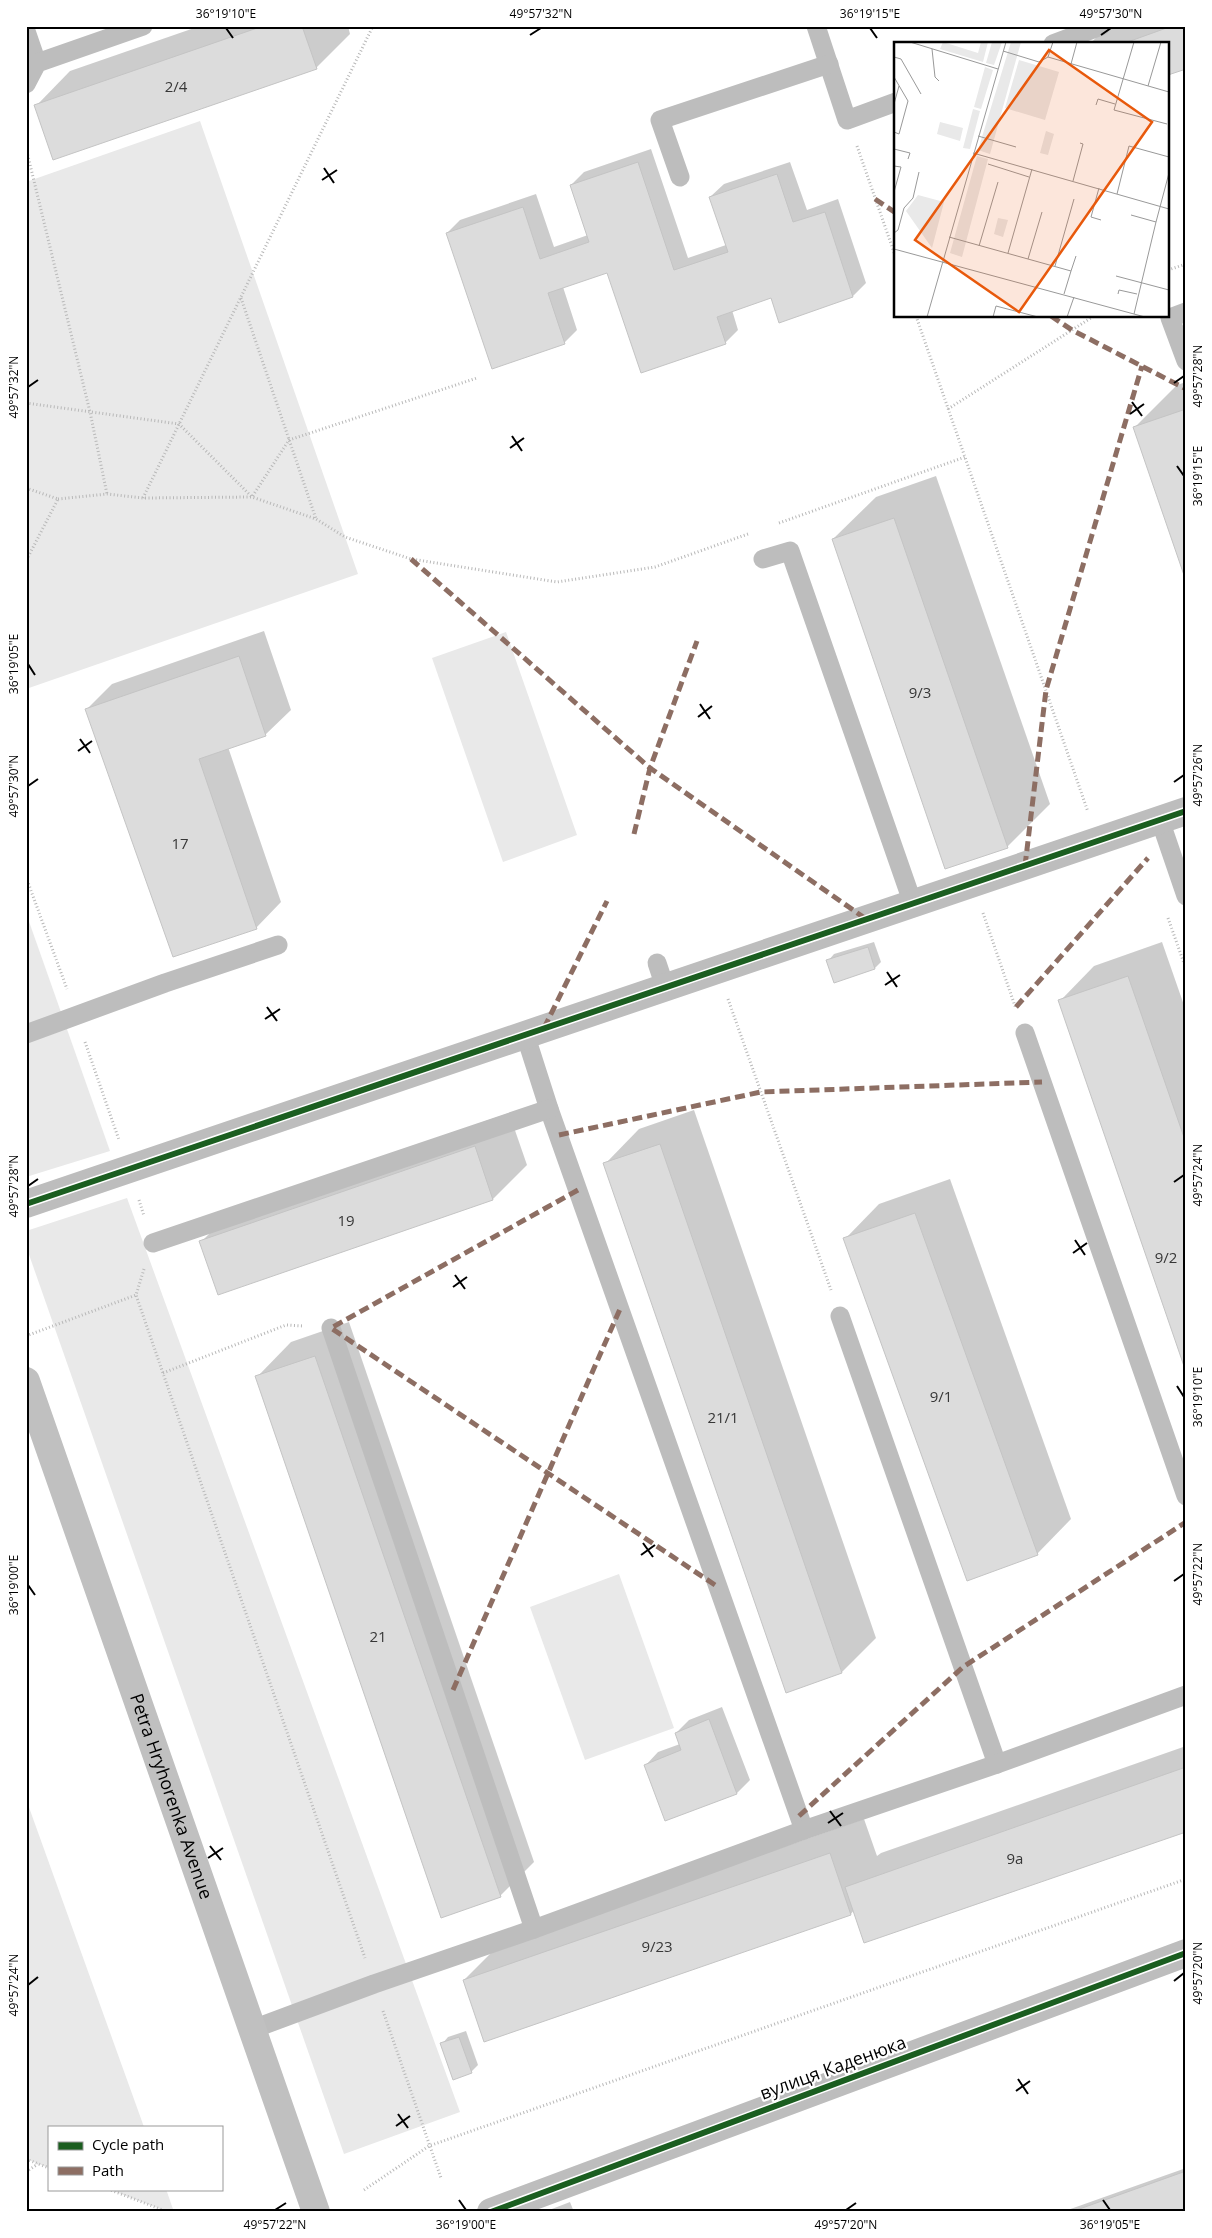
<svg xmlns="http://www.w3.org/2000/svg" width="1212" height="2238" viewBox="0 0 1212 2238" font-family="'Open Sans',sans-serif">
<rect width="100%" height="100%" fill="#fff"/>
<g fill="#e9e9e9">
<polygon points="200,121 358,574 26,689 26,182"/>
<polygon points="506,632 577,835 503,862 432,658"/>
<polygon points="26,913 110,1151 26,1177"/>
<polygon points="127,1198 460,2112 344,2154 26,1246 26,1231"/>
<polygon points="619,1574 674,1728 585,1760 530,1607"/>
<polygon points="26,1799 144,2127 49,2127 49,2168 26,2159"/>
<polygon points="108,2189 166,2189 174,2212 168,2212"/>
</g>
<g fill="#0003">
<polygon points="200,26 348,26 350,34 316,68 36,106 70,71"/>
<polygon points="1110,26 1186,26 1168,44 1090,44 1105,28"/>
<polygon points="651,149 688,258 726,245 710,197 724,184 790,162 807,210 838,199 866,283 853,296 772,297 732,310 738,330 725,343 608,271 563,287 577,330 564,343 447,233 460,220 536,194 554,247 588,235 571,185 584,172"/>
<polygon points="1186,382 1186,578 1134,428 1177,385"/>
<polygon points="936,476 1050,804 1007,847 833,539 876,497"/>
<polygon points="264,631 291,710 265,735 228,747 281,902 256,928 87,709 112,684"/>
<polygon points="874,942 881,962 875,968 828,961 834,954"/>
<polygon points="1162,942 1186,1011 1186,1368 1060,1001 1094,966"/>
<polygon points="694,1110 876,1638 842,1672 605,1164 639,1129"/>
<polygon points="509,1113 527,1165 493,1199 201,1242 235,1208"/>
<polygon points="950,1179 1071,1519 1037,1554 845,1239 879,1204"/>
<polygon points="349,1322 534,1862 500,1896 257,1377 291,1342"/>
<polygon points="722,1707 750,1780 737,1793 666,1820 645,1766 658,1752 680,1744 676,1733 689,1720"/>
<polygon points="1186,1746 1186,1831 854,1910 851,1914 484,2040 464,1980 498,1946 864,1819 877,1856 881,1853"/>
<polygon points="466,2031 478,2065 471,2072 442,2044 448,2037"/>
<polygon points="1186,2168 1186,2212 1062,2212"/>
<polygon points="570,2202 574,2212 544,2212"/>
</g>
<g fill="#dcdcdc" stroke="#c4c4c4">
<polygon points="263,26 302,26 317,69 53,160 34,105"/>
<polygon points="1172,26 1186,26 1186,69 1168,75 1168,44 1122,44"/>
<polygon points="638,162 674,270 728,252 709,197 777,174 793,222 825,212 853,297 779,323 771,298 717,317 726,344 641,373 607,273 548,293 565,344 492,369 446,233 523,207 540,259 589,242 570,185"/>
<polygon points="1186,409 1186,581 1133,427"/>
<polygon points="894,518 1008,848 945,869 832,539"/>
<polygon points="239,656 266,736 199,759 257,929 173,957 85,709"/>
<polygon points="868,947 875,969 834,983 826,960"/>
<polygon points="1128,976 1186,1143 1186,1372 1058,1000"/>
<polygon points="660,1144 842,1673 786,1693 603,1163"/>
<polygon points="475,1146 493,1200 218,1295 199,1241"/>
<polygon points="915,1213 1038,1555 967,1581 843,1238"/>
<polygon points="315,1356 501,1897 441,1918 255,1376"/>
<polygon points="709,1719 737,1794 665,1821 644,1765 681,1750 675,1733"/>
<polygon points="1186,1767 1186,1832 864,1943 845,1887"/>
<polygon points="830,1853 851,1915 484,2042 463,1980"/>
<polygon points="459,2037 472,2073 453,2080 440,2043"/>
<polygon points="1186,2171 1186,2212 1071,2212"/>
</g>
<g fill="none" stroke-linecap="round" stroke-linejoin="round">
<g stroke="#b8b8b8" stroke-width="3" stroke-dasharray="1 2.5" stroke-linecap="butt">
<polyline points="857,146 896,258"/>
<polyline points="26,148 90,412 107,494"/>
<polyline points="1168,270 1186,264"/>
<polyline points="241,298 316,519"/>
<polyline points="916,316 1088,812"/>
<polyline points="26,403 179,424 252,497 289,440 477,378"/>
<polyline points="948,409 1094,316"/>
<polyline points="26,488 58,499 26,561"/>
<polyline points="143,498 373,26"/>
<polyline points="58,499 107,494 143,498 252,497 316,519 345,537 411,559 557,582 655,567 748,534"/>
<polyline points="779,523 965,457"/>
<polyline points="26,877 67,989"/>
<polyline points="983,913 1016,1009"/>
<polyline points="1168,918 1186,969"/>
<polyline points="728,999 831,1290"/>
<polyline points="85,1042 119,1140"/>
<polyline points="139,1200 144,1216"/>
<polyline points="144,1269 136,1295 365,1958"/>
<polyline points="26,1336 136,1295"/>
<polyline points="163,1373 286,1325 304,1326"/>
<polyline points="383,2011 441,2178"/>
<polyline points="26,2159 49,2168"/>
<polyline points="26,2172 38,2164"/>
<polyline points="108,2189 168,2212"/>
<polyline points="364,2190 429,2146 1186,1879"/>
</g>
<g stroke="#bdbdbd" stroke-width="19">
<polyline points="816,26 847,120 896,102"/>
<polyline points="26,31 37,63"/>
<polyline points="1053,44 1101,26"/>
<polyline points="26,84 37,63 143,26"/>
<polyline points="680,177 660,120 829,64"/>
<polyline points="1186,312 1170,318 1186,361"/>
<polyline points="763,559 790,551 913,904"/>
<polyline points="1160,820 1186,896"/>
<polyline points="657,963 665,987"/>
<polyline points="1025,1033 1186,1496"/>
<polyline points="26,1034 165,983 278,945"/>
<polyline points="525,1034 549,1109 804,1830"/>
<polyline points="153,1243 549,1109"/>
<polyline points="840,1316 997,1764"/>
<polyline points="331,1328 534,1929"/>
<polyline points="253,2029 374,1984 534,1929 804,1830 997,1764 1186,1695"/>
</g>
<polyline stroke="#bdbdbd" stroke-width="28" points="26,1204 1186,811"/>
<polyline stroke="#bdbdbd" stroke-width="28" points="491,2212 1186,1953"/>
<path stroke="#c0c0c0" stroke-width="28" id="s1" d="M26,1381l290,831"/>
<g stroke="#8d6e63" stroke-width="5" stroke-dasharray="10 5" stroke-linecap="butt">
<polyline points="875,199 896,213"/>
<polyline points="1051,316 1072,330 1186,389"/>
<polyline points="411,559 650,768 866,919"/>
<polyline points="634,834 650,768 697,641"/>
<polyline points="1025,866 1046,690 1142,366"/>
<polyline points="1016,1007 1148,858"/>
<polyline points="544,1028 607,901"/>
<polyline points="559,1135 761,1092 1042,1082"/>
<polyline points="578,1190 331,1328 718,1587"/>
<polyline points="453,1690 620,1309"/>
<polyline points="799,1816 963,1667 1186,1522"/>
</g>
<g stroke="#fff" stroke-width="9">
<g id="cycleway">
<polyline points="26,1204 1186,811"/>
<polyline points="491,2212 1186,1953"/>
</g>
</g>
<use href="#cycleway" stroke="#1b5e20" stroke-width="6"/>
</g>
<path fill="none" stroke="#000" stroke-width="2" d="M226,28l7,10M870,28l7,10M530,35l11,-7M1101,35l10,-7M324,168l10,15M322,180l15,-10M1174,383l10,-7M28,387l10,-7M1132,402l10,14M1130,414l14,-10M512,436l10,15M510,448l14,-10M1177,466l7,10M28,664l7,11M700,704l10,15M698,717l14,-11M80,739l10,14M78,751l14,-10M1174,782l10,-7M28,786l10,-7M887,972l10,15M885,985l15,-10M267,1007l10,14M265,1019l15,-10M1174,1182l10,-7M28,1186l10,-7M1075,1240l10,15M1073,1253l14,-10M455,1275l10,14M453,1287l14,-10M1177,1386l7,11M643,1543l10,14M641,1555l14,-10M1174,1581l10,-7M28,1585l7,10M830,1811l11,15M828,1823l15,-10M210,1846l11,14M208,1858l15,-10M1174,1981l10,-8M28,1985l10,-8M1018,2079l10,15M1016,2091l14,-10M398,2114l10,14M396,2126l14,-10M459,2200l7,10M1103,2200l7,10M275,2210l11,-7M846,2210l10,-7"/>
<g text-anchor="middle" stroke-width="4.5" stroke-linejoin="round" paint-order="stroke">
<g font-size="15" fill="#373737">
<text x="176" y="92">2/4</text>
<text x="920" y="698">9/3</text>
<text x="180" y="849">17</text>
<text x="346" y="1226">19</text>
<text x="1166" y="1263">9/2</text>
<text x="941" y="1402">9/1</text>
<text x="723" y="1423">21/1</text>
<text x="378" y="1642">21</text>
<text x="1015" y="1864">9а</text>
<text x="657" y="1952">9/23</text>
</g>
<g font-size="18" fill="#000" stroke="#fff">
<text dy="6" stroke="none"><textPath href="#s1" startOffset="440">Petra Hryhorenka Аvenue</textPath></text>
<text transform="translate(833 2068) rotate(-20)" y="6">вулиця Каденюка</text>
</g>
</g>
<g transform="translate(894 42)">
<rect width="275" height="275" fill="#fff"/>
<path d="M49,0l35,11 3,-11h7l-5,20 -43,-13zM98,0h10l-8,23 -8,-2zM117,0h10l-31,112 -12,-4zM125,18l40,12 -14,48 -40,-12zM91,25l8,3 -12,39 -7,-2zM79,67l7,2 -10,38 -7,-1zM46,80l23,6 -3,13 -23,-7zM152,89l8,3 -6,21 -8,-2zM83,114l11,3 -26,98 -12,-4zM24,153l26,7 -12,46 -26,-37zM104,176l10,2 -5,17 -9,-3z" fill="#e9e9e9"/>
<path fill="none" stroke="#999" stroke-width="1" d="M16,0l88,27M240,0l-20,68 53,14M38,7l3,28 4,4M109,9l36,11 9,-5 121,35M0,15l7,2 20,35M154,15l5,-15M177,22l6,-22M0,35l14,24 -9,33 -5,-2M254,44l13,-44M0,62l5,-18M202,63l2,-6 17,5M84,94l38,11M0,107l16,4 -2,6M79,111l196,56M94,122l41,13M0,124l7,1 -7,25M179,139l10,-37 -3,-1M205,146l-8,29 10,3M223,152l12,-48 40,11M237,173l25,7 13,-49M0,191l4,-3 6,-22 9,-10 6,-26M55,195l122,34 -7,23M85,204l19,-64M0,207l251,68M114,211l24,-84M134,217l14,-47M161,224l19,-67M177,229l5,-15M222,234l53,14M224,252l1,-4 18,4M240,272l22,-92M33,275l79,-275M99,275l3,-11 42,11M173,275l7,-20"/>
<path fill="#e8590c" fill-opacity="0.15" stroke="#e8590c" stroke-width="2.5" d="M155,8l103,72 -133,190 -104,-72z"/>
<rect width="275" height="275" fill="none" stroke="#000" stroke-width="2.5"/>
</g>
<rect width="1212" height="2238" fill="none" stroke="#ffffff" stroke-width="55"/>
<rect x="48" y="2126" width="175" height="65" fill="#ffffff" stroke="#999999"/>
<rect x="58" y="2142" width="25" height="8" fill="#1b5e20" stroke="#999999"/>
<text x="92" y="2150" font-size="15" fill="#000000">Cycle path</text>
<rect x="58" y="2167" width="25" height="8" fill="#8d6e63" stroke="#999999"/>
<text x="92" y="2176" font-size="15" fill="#000000">Path</text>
<rect x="28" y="28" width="1156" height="2182" fill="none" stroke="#000" stroke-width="2"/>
<g font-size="12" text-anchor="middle" fill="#000">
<text x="226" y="18">36°19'10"E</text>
<text x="541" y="18">49°57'32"N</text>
<text x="870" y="18">36°19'15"E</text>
<text x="1111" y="18">49°57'30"N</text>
<text transform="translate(1198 376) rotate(-90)" y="4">49°57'28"N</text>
<text transform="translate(14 387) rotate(-90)" y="4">49°57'32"N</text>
<text transform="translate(1198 476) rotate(-90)" y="4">36°19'15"E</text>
<text transform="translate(14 664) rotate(-90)" y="4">36°19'05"E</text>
<text transform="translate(1198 775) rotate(-90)" y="4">49°57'26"N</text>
<text transform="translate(14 786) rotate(-90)" y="4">49°57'30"N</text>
<text transform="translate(1198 1175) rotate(-90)" y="4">49°57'24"N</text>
<text transform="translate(14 1186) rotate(-90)" y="4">49°57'28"N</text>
<text transform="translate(1198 1397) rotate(-90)" y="4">36°19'10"E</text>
<text transform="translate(1198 1574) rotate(-90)" y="4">49°57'22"N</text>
<text transform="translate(14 1585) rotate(-90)" y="4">36°19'00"E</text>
<text transform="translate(1198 1973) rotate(-90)" y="4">49°57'20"N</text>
<text transform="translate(14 1985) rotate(-90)" y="4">49°57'24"N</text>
<text x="275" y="2229">49°57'22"N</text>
<text x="466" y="2229">36°19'00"E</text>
<text x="846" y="2229">49°57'20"N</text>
<text x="1110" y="2229">36°19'05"E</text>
</g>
</svg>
